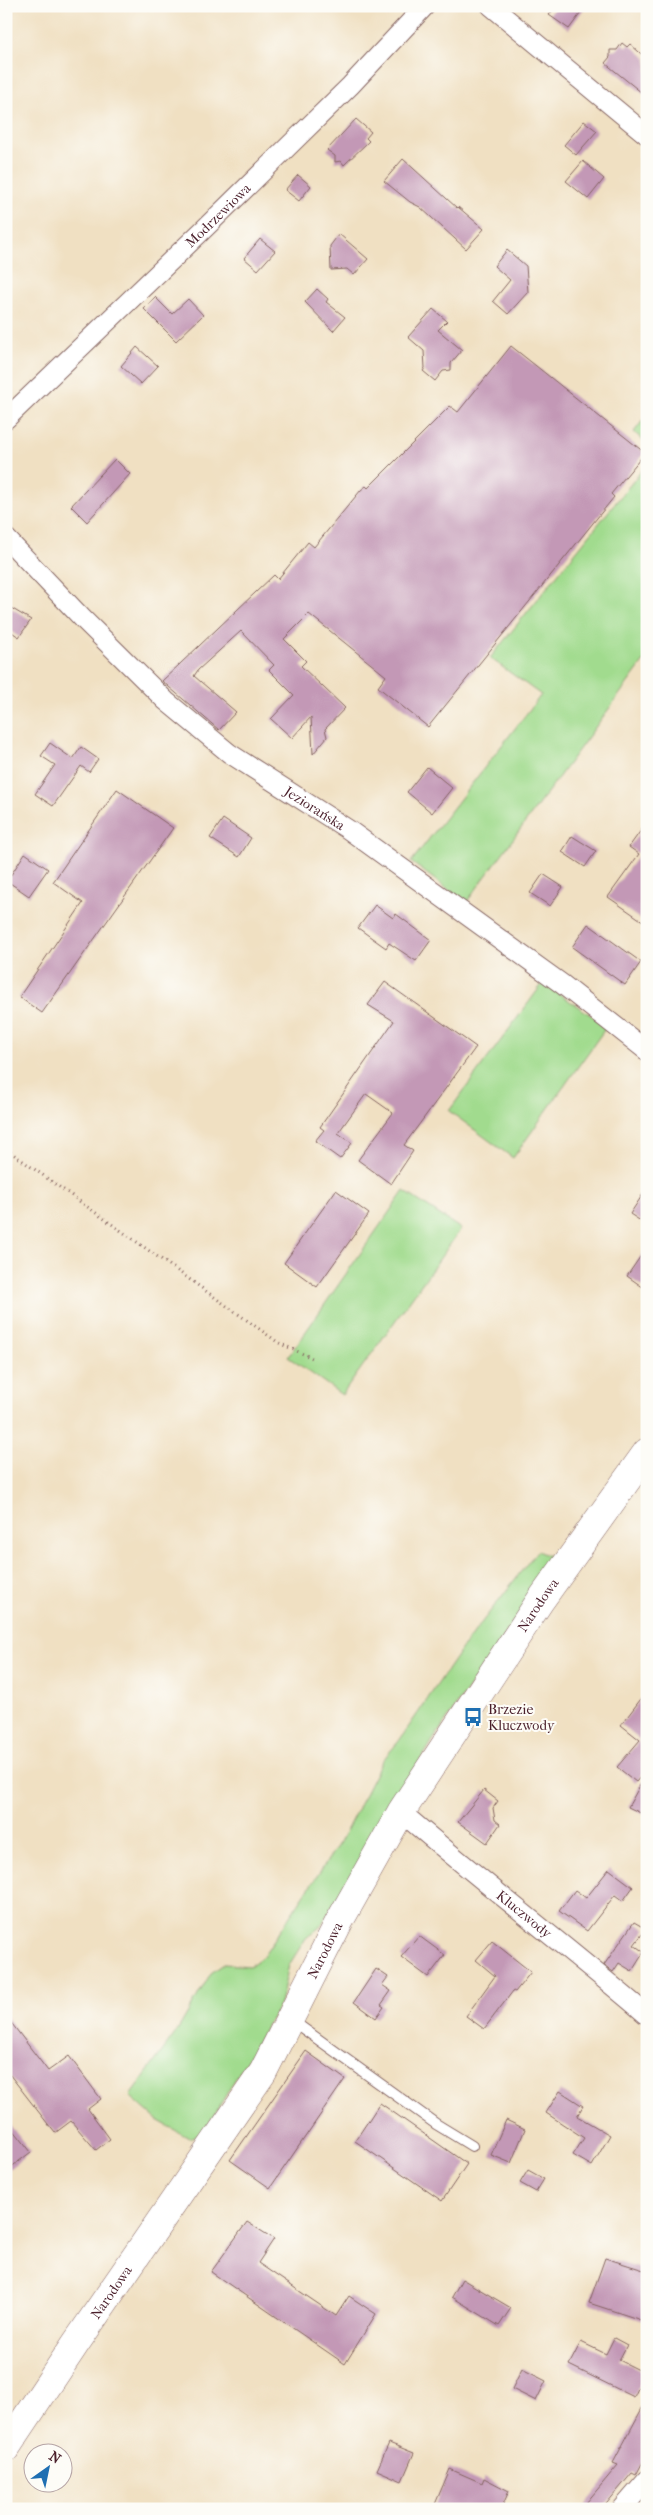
<svg xmlns="http://www.w3.org/2000/svg" width="653" height="2515" viewBox="0 0 653 2515" font-family="'IM FELL French Canon',serif">
<rect width="100%" height="100%" fill="#fdfcf7"/>
<filter id="ink" filterUnits="userSpaceOnUse"><feTurbulence type="fractalNoise" baseFrequency=".02" numOctaves="2"/><feDisplacementMap in="SourceGraphic" scale="10" xChannelSelector="R" yChannelSelector="G"/><feConvolveMatrix kernelMatrix="1 2 1 2 8 2 1 2 1" color-interpolation-filters="sRGB"/></filter>
<filter id="wash" filterUnits="userSpaceOnUse"><feTurbulence type="fractalNoise" baseFrequency=".0096" numOctaves="4" result="noise"/><feDisplacementMap in="SourceGraphic" scale="20" xChannelSelector="R" yChannelSelector="G"/><feGaussianBlur stdDeviation="1.12" result="paint"/><feColorMatrix in="noise" values="0 0 0 0 0 0 0 0 0 0 0 0 0 0 0 0 0 1.4 0 .05"/><feComposite in="paint" operator="in"/></filter>
<g filter="url(#wash)">
<rect width="100%" height="100%" fill="#f0e0c2"/>
<g fill="#a1db8e" stroke="#767d5c">
<polygon points="647,415 647,444 634,432"/>
<polygon points="647,464 647,657 466,903 411,862 541,695 490,658"/>
<polygon points="543,983 607,1026 513,1158 449,1111"/>
<polygon points="404,1191 461,1229 342,1395 288,1357"/>
<polygon points="537,1551 557,1559 433,1740 320,1927 306,1938 289,1965 280,2004 204,2132 189,2138 157,2120 130,2096 177,2031 211,1973 224,1964 250,1966 263,1956 342,1839 382,1761 399,1741 465,1644"/>
</g>
<g id="blocks">
<g fill="#c398b6">
<polygon points="556,6 586,6 569,29 549,15"/>
<polygon points="622,43 627,47 630,44 647,59 647,97 605,63 610,57 610,50 617,50"/>
<polygon points="356,119 371,132 366,138 369,141 344,165 341,161 335,162 335,156 327,150"/>
<polygon points="584,121 597,131 576,155 564,145"/>
<polygon points="403,159 457,208 458,207 484,229 466,249 420,207 410,202 384,181"/>
<polygon points="583,161 604,179 588,199 566,181"/>
<polygon points="298,175 311,186 299,201 285,190"/>
<polygon points="339,234 368,259 354,275 347,269 331,270 330,246"/>
<polygon points="260,239 275,251 258,270 244,258"/>
<polygon points="507,250 526,266 528,292 508,314 493,301 510,280 494,266"/>
<polygon points="317,289 328,299 326,302 345,317 333,331 305,302"/>
<polygon points="155,297 172,314 188,299 203,315 176,341 144,309"/>
<polygon points="433,309 447,321 438,330 462,350 451,363 451,370 443,371 435,381 423,371 425,368 424,351 408,337"/>
<polygon points="511,346 645,453 611,494 614,497 428,727 378,687 386,676 309,614 284,639 306,661 301,666 345,708 325,729 327,737 313,754 311,717 292,738 271,719 294,695 269,670 274,665 241,631 198,670 194,676 236,712 219,730 162,681 274,575 278,579 308,542 314,547 361,490 366,486 368,488 450,406 458,412"/>
<polygon points="137,347 158,366 141,384 121,366"/>
<polygon points="115,459 130,474 87,522 71,506"/>
<polygon points="6,605 31,620 19,637 6,628"/>
<polygon points="50,743 73,759 81,747 98,759 89,772 81,766 53,806 35,794 55,765 41,756"/>
<polygon points="427,767 452,788 432,813 407,792"/>
<polygon points="117,789 173,828 42,1013 19,997 83,903 53,882"/>
<polygon points="223,819 251,838 239,857 210,838"/>
<polygon points="647,822 647,924 608,897 639,854 629,847"/>
<polygon points="572,836 596,851 585,867 562,852"/>
<polygon points="25,853 48,869 29,896 7,881"/>
<polygon points="543,874 563,887 550,906 530,893"/>
<polygon points="375,905 393,918 396,914 431,940 416,961 389,943 386,948 358,928"/>
<polygon points="588,924 641,962 625,985 572,947"/>
<polygon points="385,982 476,1047 404,1145 413,1151 391,1184 358,1160 393,1113 366,1094 338,1133 352,1143 340,1159 315,1141 324,1130 320,1127 394,1021 368,1005"/>
<polygon points="647,1188 647,1225 630,1214"/>
<polygon points="336,1190 369,1214 317,1287 284,1263"/>
<polygon points="647,1247 647,1290 627,1276"/>
<polygon points="647,1691 647,1769 636,1782 617,1767 640,1740 621,1725"/>
<polygon points="647,1773 647,1816 628,1807"/>
<polygon points="484,1790 498,1801 493,1808 495,1820 500,1824 487,1843 458,1822"/>
<polygon points="609,1869 633,1887 623,1901 615,1895 587,1931 559,1911 575,1890 586,1898"/>
<polygon points="634,1922 646,1929 634,1945 644,1952 632,1971 619,1963 613,1972 604,1965"/>
<polygon points="419,1936 445,1955 428,1977 401,1957"/>
<polygon points="492,1941 531,1972 515,1992 513,1991 484,2029 466,2016 495,1976 476,1960"/>
<polygon points="376,1969 388,1977 382,1985 391,1991 381,2005 384,2007 376,2018 354,2002"/>
<polygon points="6,2016 48,2071 69,2056 101,2099 88,2109 110,2139 96,2150 71,2121 55,2133 6,2070"/>
<polygon points="306,2051 345,2079 270,2188 230,2160"/>
<polygon points="560,2091 583,2106 577,2116 610,2135 592,2166 573,2155 584,2138 546,2113"/>
<polygon points="380,2103 467,2164 442,2201 355,2141"/>
<polygon points="6,2120 31,2152 6,2171"/>
<polygon points="506,2120 525,2129 511,2163 491,2155"/>
<polygon points="528,2170 544,2179 536,2192 520,2183"/>
<polygon points="247,2222 274,2239 258,2263 336,2316 349,2296 376,2314 345,2364 211,2272"/>
<polygon points="605,2258 647,2271 647,2322 589,2303"/>
<polygon points="462,2279 511,2308 499,2326 452,2297"/>
<polygon points="614,2338 627,2345 619,2360 645,2373 634,2397 569,2365 581,2342 606,2354"/>
<polygon points="522,2369 546,2381 536,2401 512,2389"/>
<polygon points="647,2399 647,2454 636,2475 632,2473 602,2509 581,2509 618,2465 613,2463"/>
<polygon points="389,2443 414,2453 402,2481 377,2470"/>
<polygon points="450,2469 482,2483 484,2478 509,2491 501,2509 433,2509"/>
</g>
</g>
</g>
<g filter="url(#ink)">
<use href="#blocks" fill-opacity="0" stroke="#846360" stroke-width="1"/>
<g fill="none" stroke-linecap="round" stroke-linejoin="round">
<g stroke="#846360" stroke-width="12">
<polyline id="lane" points="290,2019 436,2124 472,2146"/>
</g>
<g stroke="#846360" stroke-width="21">
<g id="street">
<polyline points="491,6 647,135"/>
<path id="s1" d="M6,419l199,-191 145,-142 75,-80"/>
<path id="s2" d="M6,538l77,81 83,82 63,52 120,77 213,154 85,67"/>
<path id="s3" d="M401,1812c81,70 165,134 246,203"/>
<polyline points="622,2509 647,2480"/>
</g>
</g>
<g stroke="#846360" stroke-width="29">
<g id="secondary">
<path id="s4" d="M6,2448l70,-105 187,-271 76,-150 62,-110 139,-211 107,-149"/>
</g>
</g>
<polyline stroke="#846360" stroke-width="3" stroke-dasharray="1 4" stroke-linecap="butt" points="6,1149 279,1343 312,1358"/>
<use href="#lane" stroke="#fff" stroke-width="10"/>
<use href="#street" stroke="#fff" stroke-width="19"/>
<use href="#secondary" stroke="#fff" stroke-width="28"/>
</g>
</g>
<defs>
<g id="bus-bare" transform="scale(1.5)"><path d="M-5-6H5V4H4V6H2V4H-2V6H-4V4H-5ZM-3.5-4V0h7V-4ZM-3.5 1.2v1.5H-2V1.2ZM2 1.2v1.5H3.5V1.2Z" fill="#1f6fb2" stroke="#fdfcf7" stroke-width="2.5" paint-order="stroke"/></g>
</defs>
<g fill-rule="evenodd">
<use href="#bus-bare" x="473" y="1717"/>
</g>
<g text-anchor="middle" stroke-width="4" stroke-linejoin="round" paint-order="stroke">
<g font-size="14" fill="#4a1f2b" stroke="#fdfcf7">
<text dy="5" stroke="none"><textPath href="#s1" startOffset="294">Modrzewiowa</textPath></text>
<text dy="5" stroke="none"><textPath href="#s2" startOffset="412">Jeziorańska</textPath></text>
<text dy="5" stroke="none"><textPath href="#s4" startOffset="998">Narodowa</textPath></text>
<text dy="5" stroke="none"><textPath href="#s3" startOffset="160">Kluczwody</textPath></text>
<text dy="5" stroke="none"><textPath href="#s4" startOffset="592">Narodowa</textPath></text>
<text dy="5" stroke="none"><textPath href="#s4" startOffset="188">Narodowa</textPath></text>
</g>
<g font-size="14" fill="#4a1f2b" stroke="#fdfcf7" text-anchor="start">
<text x="488" y="1714">Brzezie<tspan x="488" dy="16">Kluczwody</tspan></text>
</g>
</g>
<rect width="653" height="2515" fill="none" stroke="#fdfcf7" stroke-width="25"/>
<g transform="translate(48 2468) rotate(33)"><circle r="24" fill="#fdfcf7" stroke="#b5a4a5"/>
<path d="M0-4L9 19L0 12L-9 19Z" fill="#1f6fb2"/>
<text y="-8" font-size="14" font-weight="bold" text-anchor="middle" fill="#4a1f2b">N</text>
</g>
</svg>
